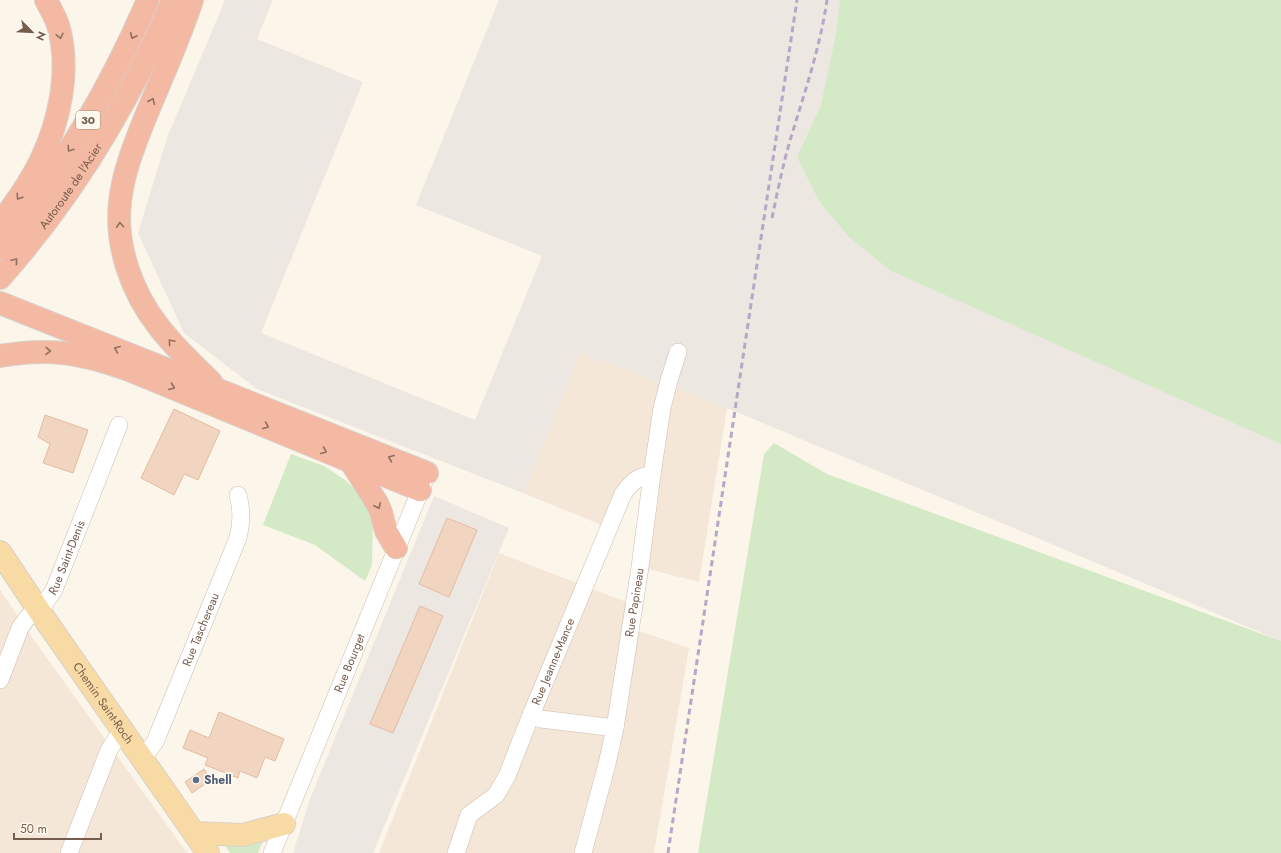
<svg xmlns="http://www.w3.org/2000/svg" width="1281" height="853" viewBox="0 0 1281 853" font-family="Jost,sans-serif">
<rect width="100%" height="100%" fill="#fcf5e9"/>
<g fill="#f4e7d7">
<polygon points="580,352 727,408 699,582 640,567 644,475 609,528 523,493"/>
<polygon points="499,553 634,605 630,628 689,648 654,853 379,853"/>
<polygon points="0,590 36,643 187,853 0,853"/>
</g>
<g fill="#ede7e2">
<polygon points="225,0 273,0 257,39 363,82 261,333 475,420 542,256 416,205 499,0 1281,0 1281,641 990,518 727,408 580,353 523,493 257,389 184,333 138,233 167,138"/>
<polygon points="434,496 509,528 373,853 293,853 310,799"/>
</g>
<g fill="#d4eac7">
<polygon points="840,0 1281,0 1281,444 891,271 849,237 819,201 797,157 821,105 836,34"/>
<polygon points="774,443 827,474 1281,641 1281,853 698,853 764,454"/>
<polygon points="291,454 324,466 345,480 362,496 373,516 372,565 365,581 315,545 263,525"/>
<polygon points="264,839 258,853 230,853 221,840"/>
</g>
<g fill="#f1d5c1" stroke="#e3bca2">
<polygon points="174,409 220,431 198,480 184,474 174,495 141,478"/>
<polygon points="45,415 88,430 73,473 43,463 50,444 38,437"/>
<polygon points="447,518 477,530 449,597 419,584"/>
<polygon points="420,606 443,616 393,733 370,724"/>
<polygon points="219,712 284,739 275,761 265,757 257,778 240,771 238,778 205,765 208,758 183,748 190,730 209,738"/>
<polygon points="204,769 211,780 192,793 185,782"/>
</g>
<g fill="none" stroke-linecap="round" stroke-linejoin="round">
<g stroke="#cebdaf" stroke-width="18">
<g id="minor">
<path id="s1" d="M0,680l20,-52 7,-10 18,-15 9,-13 65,-165"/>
<polyline points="531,715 541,719 615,728"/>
<path id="s2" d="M141,757l7,-6 7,-9 83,-204c4,-15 4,-28 0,-43"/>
<polyline points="69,853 109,750 116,739 124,733"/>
<path id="s3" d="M272,853l153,-374"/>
<path id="s4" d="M456,853l13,-38 27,-20 11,-19 24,-61 92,-221c8,-11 14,-18 29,-19"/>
<path id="s5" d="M583,853l24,-89 8,-36 25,-161 12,-92 10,-67 8,-31 8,-25"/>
</g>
</g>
<g stroke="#d9d1cd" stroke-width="24">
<g id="major">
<path id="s6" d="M0,552l46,69 162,232"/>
<polyline points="194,833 243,835 284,824"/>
</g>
</g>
<g stroke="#d9d1cd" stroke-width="24">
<g id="highway">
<path d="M192,0c-13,40 -31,79 -47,118 -11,28 -22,55 -25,84 -5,44 12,91 39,125 15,20 34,37 52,55"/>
<path d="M0,223c15,-19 29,-39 40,-61 20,-41 31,-93 18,-137 -3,-9 -8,-17 -12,-25"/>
<path d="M0,248c60,-76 110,-159 148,-248"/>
<path id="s7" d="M0,278c73,-82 130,-177 173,-278"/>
<polyline points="0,303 427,473"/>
<path d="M0,356c49,-9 82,-3 129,14l291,120"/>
<polyline points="351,462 377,503 381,512 386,531 396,548"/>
</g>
</g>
<use href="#minor" stroke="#fff" stroke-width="17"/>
<use href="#major" stroke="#f8dba4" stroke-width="22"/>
<use href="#highway" stroke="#f4b9a2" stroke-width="22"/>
<g stroke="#b8a6c6" stroke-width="3" stroke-dasharray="6 4" stroke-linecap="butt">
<path d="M772,218c5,-24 10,-49 17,-74 14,-47 31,-95 38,-144"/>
<polyline points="668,853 797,0"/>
</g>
</g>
<defs><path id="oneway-chevron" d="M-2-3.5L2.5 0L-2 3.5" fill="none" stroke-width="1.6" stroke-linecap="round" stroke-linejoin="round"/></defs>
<g stroke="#8f6f5e">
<use href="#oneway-chevron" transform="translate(60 36) rotate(77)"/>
<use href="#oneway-chevron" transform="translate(133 36) rotate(116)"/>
<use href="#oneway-chevron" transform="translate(152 101) rotate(-68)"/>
<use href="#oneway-chevron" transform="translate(70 149) rotate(123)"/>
<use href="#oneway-chevron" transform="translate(19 197) rotate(124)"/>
<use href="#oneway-chevron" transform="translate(120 225) rotate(-94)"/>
<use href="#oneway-chevron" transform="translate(15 261) rotate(-50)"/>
<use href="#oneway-chevron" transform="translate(171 342) rotate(-130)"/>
<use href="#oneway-chevron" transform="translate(117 349) rotate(-158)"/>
<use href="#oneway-chevron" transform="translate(48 351) rotate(1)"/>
<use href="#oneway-chevron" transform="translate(172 387) rotate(22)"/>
<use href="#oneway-chevron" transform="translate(266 426) rotate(23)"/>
<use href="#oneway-chevron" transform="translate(324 451) rotate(23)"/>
<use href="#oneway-chevron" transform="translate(391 458) rotate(-158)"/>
<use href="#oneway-chevron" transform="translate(378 506) rotate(65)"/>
</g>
<circle fill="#5c6f8a" stroke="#fef9ef" stroke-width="1.5" cx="196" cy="780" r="4"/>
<g text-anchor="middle" stroke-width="3.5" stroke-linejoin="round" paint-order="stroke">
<rect fill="#fef9ef" stroke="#9f8b7e" stroke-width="1" x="76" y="111" width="24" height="18" rx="3"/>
<g font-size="11" font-weight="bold" fill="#765c4d">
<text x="88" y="124">30</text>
</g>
<g font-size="12" fill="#765c4d" stroke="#fef9ef">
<text dy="4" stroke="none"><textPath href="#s7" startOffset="116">Autoroute de l'Acier</textPath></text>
<text dy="4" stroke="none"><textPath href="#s1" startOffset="142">Rue Saint-Denis</textPath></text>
<text dy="4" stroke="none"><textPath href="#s5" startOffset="256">Rue Papineau</textPath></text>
<text dy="4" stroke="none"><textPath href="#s2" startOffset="142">Rue Taschereau</textPath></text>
<text dy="4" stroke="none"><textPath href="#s4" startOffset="219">Rue Jeanne-Mance</textPath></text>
<text dy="4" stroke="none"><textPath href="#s3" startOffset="205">Rue Bourget</textPath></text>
<text dy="4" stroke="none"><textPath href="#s6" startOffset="183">Chemin Saint-Roch</textPath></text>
</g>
<g font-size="12" font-weight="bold" fill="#4e5e75" stroke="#fef9ef" text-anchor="start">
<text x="204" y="784">Shell</text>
</g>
</g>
<g transform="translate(32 32) rotate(114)" stroke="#fef9ef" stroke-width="3" paint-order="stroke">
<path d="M0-3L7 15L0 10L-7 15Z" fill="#765c4d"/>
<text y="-6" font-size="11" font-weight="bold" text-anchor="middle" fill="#765c4d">N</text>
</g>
<path d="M14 833v6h87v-6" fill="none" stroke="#765c4d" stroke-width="2"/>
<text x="20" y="833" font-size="12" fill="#765c4d" stroke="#fef9ef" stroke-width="3" paint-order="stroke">50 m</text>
</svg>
